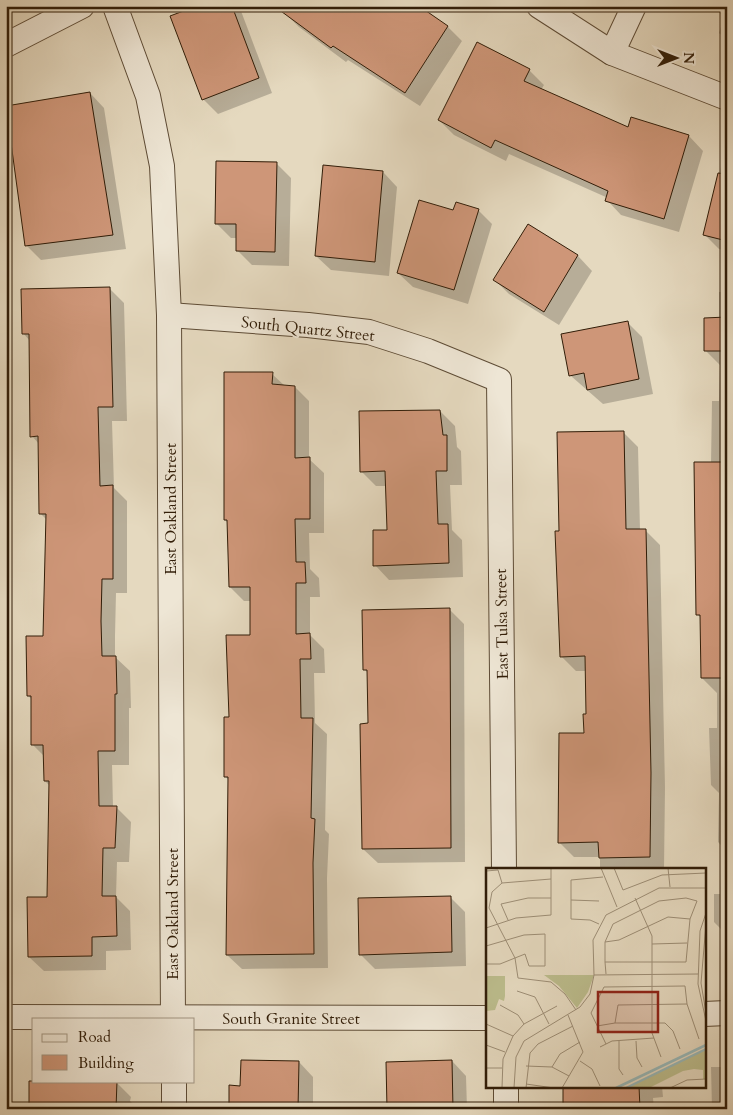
<svg xmlns="http://www.w3.org/2000/svg" width="733" height="1115" viewBox="0 0 733 1115" font-family="Cardo,serif">
<rect width="100%" height="100%" fill="#e5d9bf"/>
<filter id="stains"><feTurbulence type="fractalNoise" baseFrequency=".004" numOctaves="4"/><feColorMatrix values="0 0 0 0 .2 0 0 0 0 .09 0 0 0 0 .02 0 0 0 .5 -.17"/></filter>
<radialGradient id="worn" r=".72"><stop offset=".6" stop-color="#630" stop-opacity="0"/><stop offset="1" stop-color="#630" stop-opacity=".3"/></radialGradient>
<g fill="#0003">
<polygon points="200,6 237,6 241,11 272,93 218,114 203,99"/>
<polygon points="416,6 448,27 462,41 420,106 348,60 346,62 299,27 284,12"/>
<polygon points="712,6 727,6 727,40 719,33 724,17"/>
<polygon points="478,44 529,70 544,85 541,90 629,129 632,119 689,136 703,151 679,232 621,215 607,200 608,198 509,154 506,161 454,135 439,120"/>
<polygon points="90,93 104,108 126,249 41,260 26,245 6,108"/>
<polygon points="725,150 727,150 727,251 719,249 705,235"/>
<polygon points="276,163 291,178 289,266 252,265 237,250 237,238 231,238 216,223"/>
<polygon points="383,172 397,187 389,276 331,270 316,256"/>
<polygon points="478,210 492,224 468,304 413,287 398,273 454,211"/>
<polygon points="528,225 578,256 592,271 559,325 509,294 495,280"/>
<polygon points="109,288 124,303 127,421 112,421 114,488 127,501 127,593 116,593 115,636 115,657 130,671 131,708 129,708 129,765 112,765 113,807 116,807 131,822 129,862 117,862 116,897 130,911 131,950 106,951 106,970 44,971 29,957 48,898 50,786 45,781 45,757 33,745 33,700 28,696 45,637 47,520 40,513 39,444 32,436 30,341 23,333"/>
<polygon points="719,292 727,292 727,954 724,951 723,931 714,922 714,894 720,894 721,845 718,842 719,793 711,785 709,728 717,728 717,693 702,678 701,618 697,614 711,463 712,401 719,401 720,365 706,351 719,318"/>
<polygon points="627,322 642,337 653,394 603,404 571,376"/>
<polygon points="272,374 285,386 295,387 309,401 309,459 324,473 324,533 309,533 310,569 319,578 320,597 310,597 310,635 324,649 325,673 314,673 315,723 327,734 325,830 329,834 327,878 328,968 242,969 227,955 229,781 225,776 230,718 251,636 251,601 244,601 230,587 228,523 225,520"/>
<polygon points="440,411 455,426 457,447 461,451 462,485 450,485 452,530 462,540 463,577 389,580 375,565 389,531 387,486 376,486 361,471"/>
<polygon points="623,432 638,447 640,530 645,530 660,545 665,788 664,869 600,869 600,857 574,857 559,842 588,715 587,671 576,671 561,656 561,532"/>
<polygon points="449,609 464,624 465,862 378,863 363,849 369,725 368,673 364,669"/>
<polygon points="450,897 465,912 466,966 375,969 360,954"/>
<polygon points="452,1061 466,1076 467,1109 389,1109"/>
<polygon points="299,1062 313,1077 313,1109 230,1109 242,1087"/>
<polygon points="711,1067 727,1067 727,1109 712,1109"/>
<polygon points="30,1081 116,1082 131,1097 130,1101 138,1109 34,1109 30,1105"/>
<polygon points="564,1086 662,1086 663,1097 653,1098 654,1109 564,1109"/>
</g>
<g fill="#ce9678" stroke="#311d08">
<polygon points="197,6 232,6 259,78 202,100 170,16"/>
<polygon points="274,6 419,6 448,26 405,93 333,46 331,48"/>
<polygon points="477,42 530,69 524,81 628,127 631,117 689,135 664,219 605,201 608,191 495,140 491,148 438,120"/>
<polygon points="90,92 113,235 25,246 6,106"/>
<polygon points="216,161 277,162 275,252 236,251 236,224 215,224"/>
<polygon points="323,165 383,171 375,262 315,256"/>
<polygon points="718,173 727,174 727,241 703,235"/>
<polygon points="419,200 453,210 456,202 479,209 454,290 397,273"/>
<polygon points="528,224 578,255 544,312 493,280"/>
<polygon points="110,287 113,407 98,407 100,486 113,485 113,579 102,579 101,621 102,656 116,656 117,694 115,694 115,751 98,751 99,806 117,806 115,848 103,848 102,896 116,896 117,936 92,937 92,956 28,957 27,897 47,897 49,781 44,781 43,745 31,745 31,696 27,696 26,636 43,636 46,514 39,514 38,436 30,437 29,334 22,334 21,289"/>
<polygon points="727,317 727,351 704,351 704,318"/>
<polygon points="628,321 639,379 587,390 584,373 569,376 561,334"/>
<polygon points="224,372 273,372 272,384 295,386 295,458 310,457 310,519 295,519 296,562 305,562 306,583 296,583 296,634 310,633 311,659 300,659 301,718 313,718 311,818 315,819 313,863 314,954 226,955 228,777 224,777 224,717 229,717 226,635 250,635 250,587 229,587 227,520 224,520"/>
<polygon points="440,410 443,435 447,435 447,471 436,471 438,524 448,524 449,563 373,566 373,530 387,530 385,471 360,472 359,411"/>
<polygon points="624,431 626,529 646,529 651,773 650,857 599,858 598,842 558,843 559,733 584,733 583,714 586,714 585,656 560,657 555,531 559,531 557,432"/>
<polygon points="694,462 727,462 727,678 701,678 700,615 696,615"/>
<polygon points="450,608 451,848 362,849 360,724 368,723 367,670 363,670 362,610"/>
<polygon points="451,896 452,952 359,955 358,898"/>
<polygon points="241,1060 299,1061 298,1109 229,1109 229,1085 240,1086"/>
<polygon points="452,1060 453,1109 387,1109 386,1062"/>
<polygon points="29,1081 117,1081 116,1109 40,1109 40,1106 29,1105"/>
<polygon points="563,1086 639,1086 640,1109 563,1109"/>
</g>
<g fill="none" stroke-linecap="round" stroke-linejoin="round">
<g stroke="#5e4c36" stroke-width="26">
<g id="street">
<polyline points="115,6 148,96 162,166 169,315 173,1019"/>
<polyline points="539,6 612,53 727,98"/>
<polyline points="6,45 82,6"/>
<polyline points="612,53 634,6"/>
<polyline points="169,315 308,325 369,332 428,351 499,380 504,869"/>
<polyline points="704,1014 727,1013"/>
<polyline points="6,1017 487,1018"/>
<polyline points="174,1081 174,1109"/>
<polyline points="506,1086 506,1109"/>
</g>
</g>
<use href="#street" stroke="#eee6d5" stroke-width="24"/>
</g>
<g text-anchor="middle" stroke-width="4" stroke-linejoin="round" paint-order="stroke">
<g font-size="16" fill="#311d08" stroke="#eee6d5">
<text transform="translate(308 328) rotate(6)" y="6">South Quartz Street</text>
<text transform="translate(170 509) rotate(-90)" y="6">East Oakland Street</text>
<text transform="translate(501 624) rotate(-91)" y="6">East Tulsa Street</text>
<text transform="translate(172 914) rotate(-90)" y="6">East Oakland Street</text>
<text x="291" y="1024">South Granite Street</text>
</g>
</g>
<g transform="translate(486 868)">
<rect width="220" height="220" fill="#e5d9bf"/>
<path d="M58,107h50l-6,17 -11,16 -18,-22zM0,108h19v20l-1,5 -5,-2 -4,11 -9,1zM220,181v30h-3v-9l-9,-1 -11,2 -34,17h-22z" fill="#bcbd8d"/>
<path fill="none" stroke="#98b9ba" stroke-width="2.5" d="M130,220l90,-43M140,220l80,-39"/>
<path fill="none" stroke="#9d8e76" stroke-width="1" d="M115,0l16,39M128,0l9,22 39,-15 44,-2M182,0l2,19M0,3l12,-1 4,13M65,11l-49,4 -10,9 -3,16 26,50 3,20 33,4 14,12 11,16M149,30l17,38v97l9,24M85,32l28,1M220,45l-6,18 -2,53 8,37M22,52l-7,-16 27,-6h23M113,56l-9,-4 -19,-1v-39l32,-3M220,56l-5,59 5,30M0,60l30,-10 35,-3v-47M119,74l14,-2 49,-23 22,2M166,76l35,-1M0,78l38,-11 21,-1v32h-16l-4,-12 -25,10h-14M119,94h81l4,-43 7,-18 -11,-3 -27,3 -46,23 -8,18v20l1,12M108,107l104,-1M31,123l18,6 14,27M14,137l18,10 6,9M129,155l3,-18 69,-1M0,156l27,12M111,158l18,-3h50l8,8 7,18M133,173v28l4,6M150,173l1,17 5,9M120,176l-15,-31 13,-26 81,-1 2,18 12,35M0,177l19,7M114,179l12,-6 42,-3M94,193l12,8 8,17M40,198l26,1 17,9M66,199l8,-13 20,-12M0,200h16M40,216l28,4M16,220l1,-29 10,-23 11,-12 33,-18M28,220l2,-31 8,-16 56,-34 10,-13 4,-19 -1,-35 13,-25 53,-27h47M40,220l4,-35 8,-9 35,-18M76,220l21,-36 -15,-37M184,220l17,-8 19,-1"/>
<path fill="#8f2418" fill-opacity="0.15" stroke="#8f2418" stroke-width="2.5" d="M112,124h60v40h-60z"/>
<rect width="220" height="220" fill="none" stroke="#311d08" stroke-width="2.5"/>
</g>
<rect width="733" height="1115" fill="none" stroke="#e5d9bf" stroke-width="25"/>
<rect x="8" y="8" width="718" height="1100" fill="none" stroke="#311d08" stroke-width="2.5"/>
<rect x="12" y="12" width="708" height="1090" fill="none" stroke="#311d08"/>
<rect x="32" y="1018" width="162" height="65" fill="#eee6d5" stroke="#a29683"/>
<rect x="42" y="1034" width="25" height="8" fill="#eee6d5" stroke="#a29683"/>
<text x="78" y="1042" font-size="15" fill="#311d08">Road</text>
<rect x="42" y="1055" width="25" height="15" fill="#ce9678" stroke="#a29683"/>
<text x="78" y="1068" font-size="15" fill="#311d08">Building</text>
<g transform="translate(676 58) rotate(90)" stroke="#eee6d5" stroke-width="4" paint-order="stroke">
<path d="M0-4L9 19L0 12L-9 19Z" fill="#311d08"/>
<text y="-8" font-size="14" font-weight="bold" text-anchor="middle" fill="#311d08">N</text>
</g>
<rect width="100%" height="100%" filter="url(#stains)"/>
<rect width="100%" height="100%" fill="url(#worn)"/>
</svg>
